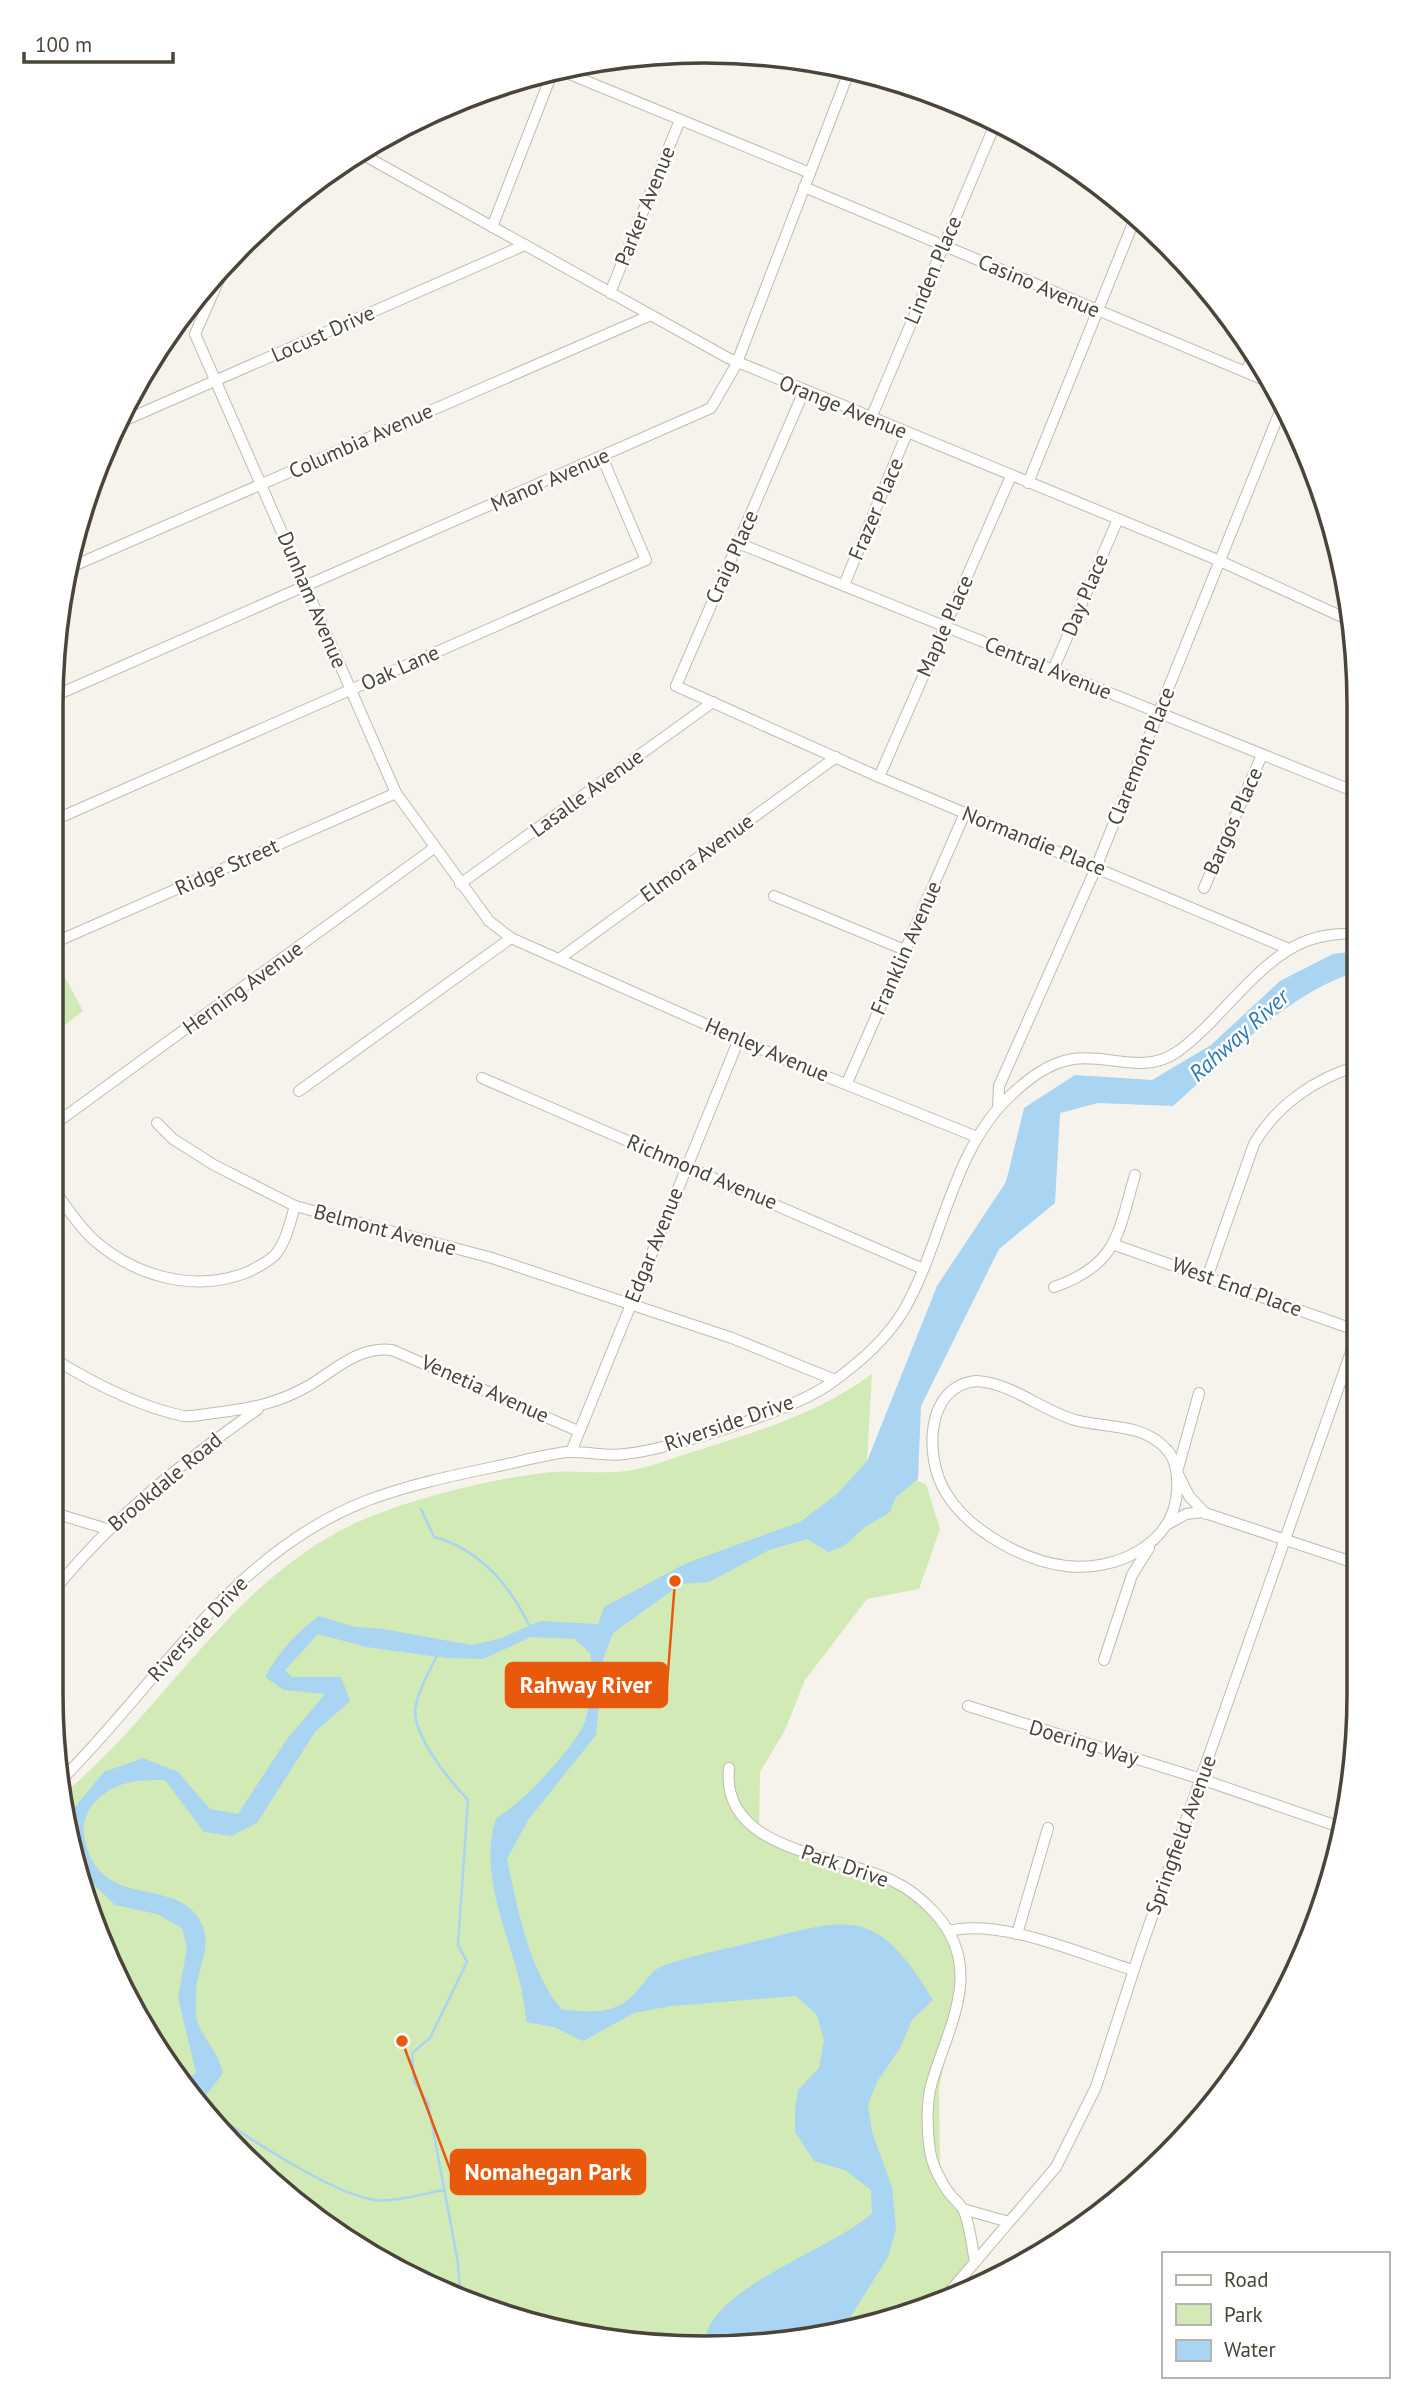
<svg xmlns="http://www.w3.org/2000/svg" width="1410" height="2399" viewBox="0 0 1410 2399" font-family="'PT Sans',sans-serif">
<rect width="100%" height="100%" fill="#f6f3ec"/>
<g fill="#d2eab5">
<polygon points="52,953 83,1011 52,1035"/>
<path d="M872,1374l-5,87 59,23 14,45 -21,60 -52,10 -62,81 -20,50 -25,42 -1,59 146,56 43,44 13,49 -22,109 1,76 23,44 12,53 -36,40 -192,45 -212,-21 -194,-88 -155,-146 -101,-188 -18,-113c102,-86 167,-214 293,-270 53,-23 137,-44 194,-49 27,-2 53,3 79,-2 22,-4 45,-14 66,-20 60,-19 122,-38 173,-76z"/>
</g>
<path fill="#a9d4f2" d="M1358,951v20c-72,23 -129,86 -185,135l-75,-3 -38,10 -5,90 -56,46 -78,157 -3,73 -23,19 -5,14 -25,15 -21,19 -16,6 -21,-13 -38,11 -60,32 -28,2 -68,49 -10,26 -7,76 -68,85 -21,39c11,52 21,108 54,150 27,4 55,6 74,-16 7,-7 14,-19 22,-24 14,-9 69,-20 88,-25 100,-24 128,-45 188,56l-21,20 -12,28 -23,34 -9,23 4,27 20,55 4,42 -8,28 -42,67 -99,23 -42,-4c1,-54 131,-95 167,-130l-1,-23 -26,-20 -31,-9 -19,-29v-22l3,-20 21,-22 5,-28 -7,-25 -21,-19 -125,10 -37,7 -51,28 -29,-14 -28,-5c-3,-68 -52,-136 -30,-204 25,-13 76,-68 88,-94 8,-19 6,-49 7,-70l-16,-15 -44,-2 -48,22 -37,-1 -80,-11 -48,-13 -33,36 7,7h49l9,24 -35,31 -58,91 -26,13 -27,-4 -39,-52c-22,0 -43,0 -61,14 -15,11 -24,27 -19,46 15,71 88,36 114,79 17,28 -4,48 -3,76 0,9 -1,24 3,31 9,19 18,24 24,47l-16,21 -14,5 -11,-15 14,-11 -18,-75 9,-50 -5,-20 -25,-14 -42,-9 -35,-34 -9,-51 3,-12 30,-36 39,-14 35,14 32,37 28,5 49,-75 38,-45 -41,-4 -19,-13c14,-26 31,-44 54,-61l36,11 28,2 88,16 28,-6 41,-18 58,3 6,-17 83,-44 113,-41 37,-28 30,-33 70,-175 69,-104 18,-74 51,-33 77,5 59,-35 69,-64 53,-27z"/>
<g fill="none" stroke-linecap="round" stroke-linejoin="round">
<g stroke="#a9d4f2" stroke-width="2.5">
<path d="M421,1509l13,28c45,12 76,48 96,90"/>
<path d="M438,1653c-7,16 -19,35 -22,52 -7,27 34,76 52,95l-10,145 9,17 -37,76 -18,15 2,28 14,22 30,160 2,29"/>
<path d="M193,2099c38,28 137,95 182,101 18,3 51,-7 69,-10"/>
</g>
<g stroke="#c2bbae" stroke-width="12">
<g id="minor">
<polyline points="557,69 810,173"/>
<polyline points="358,152 728,358 1220,561 1349,620"/>
<polyline points="804,187 1274,384"/>
<polyline points="492,227 553,71"/>
<polyline points="228,259 195,334 396,793 489,921 511,938 793,1063 977,1137"/>
<polyline points="610,293 680,120"/>
<polyline points="1246,372 1253,354"/>
<polyline points="804,391 676,686 879,777 1289,949"/>
<polyline points="871,418 996,122"/>
<polyline points="121,422 525,245"/>
<polyline points="1028,483 1136,216"/>
<polyline points="738,543 1358,793"/>
<polyline points="71,567 651,315"/>
<polyline points="844,585 907,433"/>
<polyline points="1053,670 1118,519"/>
<polyline points="52,697 711,408 736,365 850,69"/>
<polyline points="879,777 1011,476"/>
<polyline points="52,821 646,560 602,457"/>
<polyline points="460,884 713,702"/>
<polyline points="1204,888 1262,755"/>
<polyline points="774,896 905,950"/>
<polyline points="58,941 396,793"/>
<polyline points="559,959 836,757"/>
<polyline points="482,1078 921,1268"/>
<polyline points="847,1083 965,813"/>
<polyline points="299,1091 511,938"/>
<polyline points="998,1108 999,1086 1095,870 1283,404"/>
<polyline points="157,1123 173,1139 214,1165 295,1206 492,1258 732,1338 835,1380"/>
<polyline points="52,1126 434,848"/>
<path d="M51,1186c14,18 26,39 43,54 42,37 101,53 154,32 9,-5 19,-9 27,-17 11,-13 15,-32 20,-49"/>
<polyline points="1115,1245 1358,1331"/>
<path d="M1208,1275l46,-131c22,-38 61,-66 104,-78"/>
<path d="M1054,1287c64,-22 64,-54 81,-112"/>
<path d="M51,1357c40,25 86,49 132,59 9,1 22,-2 31,-3 36,-4 65,-10 96,-28 26,-16 49,-39 82,-35l186,81"/>
<path d="M976,1381c36,2 65,29 99,39 33,9 68,2 93,31 9,11 10,27 9,41 -4,53 -62,80 -111,74 -42,-5 -97,-35 -120,-73 -22,-35 -21,-107 30,-112z"/>
<polyline points="1199,1393 1177,1472 1189,1496 1206,1514"/>
<polyline points="571,1452 739,1039"/>
<polyline points="51,1512 107,1529"/>
<polyline points="1170,1523 1186,1514 1202,1512 1358,1564"/>
<path d="M51,1594c61,-76 128,-129 207,-185"/>
<polyline points="1104,1660 1132,1575 1149,1548"/>
<polyline points="968,1706 1198,1778 1340,1827"/>
<path d="M729,1768c-9,84 110,86 164,113 15,7 30,19 42,32 50,55 14,112 -3,169 -6,19 -5,50 -2,69 2,14 12,33 20,43 4,6 11,10 14,17 6,15 8,35 11,51"/>
<path d="M64,1777c97,-97 168,-224 302,-276 42,-16 85,-25 128,-34 24,-5 49,-12 73,-15 20,-1 39,5 58,2 46,-5 165,-43 203,-69 29,-20 58,-45 76,-75 39,-68 47,-158 106,-214 18,-17 38,-33 63,-37 37,-5 70,16 104,-7 44,-31 82,-95 132,-112 16,-6 32,-6 49,-7"/>
<path d="M948,1931c54,-13 132,23 185,39"/>
<polyline points="1017,1934 1048,1828"/>
<polyline points="963,2209 1009,2222"/>
<polyline points="960,2281 969,2290"/>
<polyline points="941,2302 1056,2167 1096,2087 1140,1951 1358,1332"/>
</g>
</g>
<use href="#minor" stroke="#fff" stroke-width="10"/>
</g>
<g text-anchor="middle" stroke-width="5" stroke-linejoin="round" paint-order="stroke">
<g font-size="21" fill="#4b4439" stroke="#fff">
<text transform="translate(645 206) rotate(-68)" y="7">Parker Avenue</text>
<text transform="translate(933 270) rotate(-67)" y="7">Linden Place</text>
<text transform="translate(1039 286) rotate(23)" y="7">Casino Avenue</text>
<text transform="translate(323 334) rotate(-24)" y="7">Locust Drive</text>
<text transform="translate(843 407) rotate(22)" y="7">Orange Avenue</text>
<text transform="translate(361 441) rotate(-24)" y="7">Columbia Avenue</text>
<text transform="translate(550 480) rotate(-24)" y="7">Manor Avenue</text>
<text transform="translate(876 509) rotate(-67)" y="7">Frazer Place</text>
<text transform="translate(732 557) rotate(-66)" y="7">Craig Place</text>
<text transform="translate(1085 595) rotate(-67)" y="7">Day Place</text>
<text transform="translate(312 600) rotate(67)" y="7">Dunham Avenue</text>
<text transform="translate(945 626) rotate(-66)" y="7">Maple Place</text>
<text transform="translate(400 668) rotate(-24)" y="7">Oak Lane</text>
<text transform="translate(1048 668) rotate(22)" y="7">Central Avenue</text>
<text transform="translate(1141 756) rotate(-68)" y="7">Claremont Place</text>
<text transform="translate(587 793) rotate(-36)" y="7">Lasalle Avenue</text>
<text transform="translate(1233 821) rotate(-66)" y="7">Bargos Place</text>
<text transform="translate(1034 841) rotate(22)" y="7">Normandie Place</text>
<text transform="translate(697 858) rotate(-36)" y="7">Elmora Avenue</text>
<text transform="translate(227 867) rotate(-24)" y="7">Ridge Street</text>
<text transform="translate(906 948) rotate(-66)" y="7">Franklin Avenue</text>
<text transform="translate(243 988) rotate(-36)" y="7">Herning Avenue</text>
<text transform="translate(767 1050) rotate(23)" y="7">Henley Avenue</text>
<text transform="translate(702 1172) rotate(23)" y="7">Richmond Avenue</text>
<text transform="translate(385 1230) rotate(15)" y="7">Belmont Avenue</text>
<text transform="translate(654 1245) rotate(-68)" y="7">Edgar Avenue</text>
<text transform="translate(1237 1287) rotate(20)" y="7">West End Place</text>
<text transform="translate(485 1389) rotate(24)" y="7">Venetia Avenue</text>
<text transform="translate(729 1423) rotate(-19)" y="7">Riverside Drive</text>
<text transform="translate(165 1482) rotate(-40)" y="7">Brookdale Road</text>
<text transform="translate(198 1629) rotate(-47)" y="7">Riverside Drive</text>
<text transform="translate(1084 1743) rotate(17)" y="7">Doering Way</text>
<text transform="translate(1181 1835) rotate(-70)" y="7">Springfield Avenue</text>
<text transform="translate(845 1866) rotate(19)" y="7">Park Drive</text>
</g>
<g font-size="23" font-style="italic" fill="#2e7ab2" stroke="#fff">
<text transform="translate(1239 1035) rotate(-42)" y="8">Rahway River</text>
</g>
</g>
<path d="M0 0H1410V2399H0ZM705 63H705A642 642 0 0 1 1347 705V1694A642 642 0 0 1 705 2336H705A642 642 0 0 1 63 1694V705A642 642 0 0 1 705 63Z" fill="#fff" fill-rule="evenodd"/>
<path fill="none" stroke="#4b4439" stroke-width="3.5" d="M705 63H705A642 642 0 0 1 1347 705V1694A642 642 0 0 1 705 2336H705A642 642 0 0 1 63 1694V705A642 642 0 0 1 705 63Z"/>
<path fill="none" stroke="#e8590c" stroke-width="2.5" d="M675 1581L667 1685M402 2041L451 2172"/>
<g fill="#e8590c" stroke="#fff" stroke-width="2.5">
<circle cx="675" cy="1581" r="7"/>
<circle cx="402" cy="2041" r="7"/>
</g>
<g fill="#e8590c" stroke="#e8590c" stroke-width="2.5">
<rect x="506" y="1663" width="161" height="44" rx="7"/>
<rect x="451" y="2150" width="194" height="44" rx="7"/>
</g>
<g font-size="23" text-anchor="middle" font-weight="bold" fill="#fff">
<text x="586" y="1693">Rahway River</text>
<text x="548" y="2180">Nomahegan Park</text>
</g>
<rect x="1162" y="2252" width="228" height="126" fill="#ffffff" stroke="#b7b4b0" stroke-width="2"/>
<rect x="1176" y="2275" width="35" height="10" fill="#ffffff" stroke="#b7b4b0" stroke-width="2"/>
<text x="1224" y="2287" font-size="21" fill="#4b4439">Road</text>
<rect x="1176" y="2304" width="35" height="21" fill="#d2eab5" stroke="#b7b4b0" stroke-width="2"/>
<text x="1224" y="2322" font-size="21" fill="#4b4439">Park</text>
<rect x="1176" y="2340" width="35" height="21" fill="#a9d4f2" stroke="#b7b4b0" stroke-width="2"/>
<text x="1224" y="2357" font-size="21" fill="#4b4439">Water</text>
<path d="M24 52v10h149v-10" fill="none" stroke="#4b4439" stroke-width="3.5"/>
<text x="35" y="52" font-size="21" fill="#4b4439" stroke="#ffffff" stroke-width="5" paint-order="stroke">100 m</text>
</svg>
